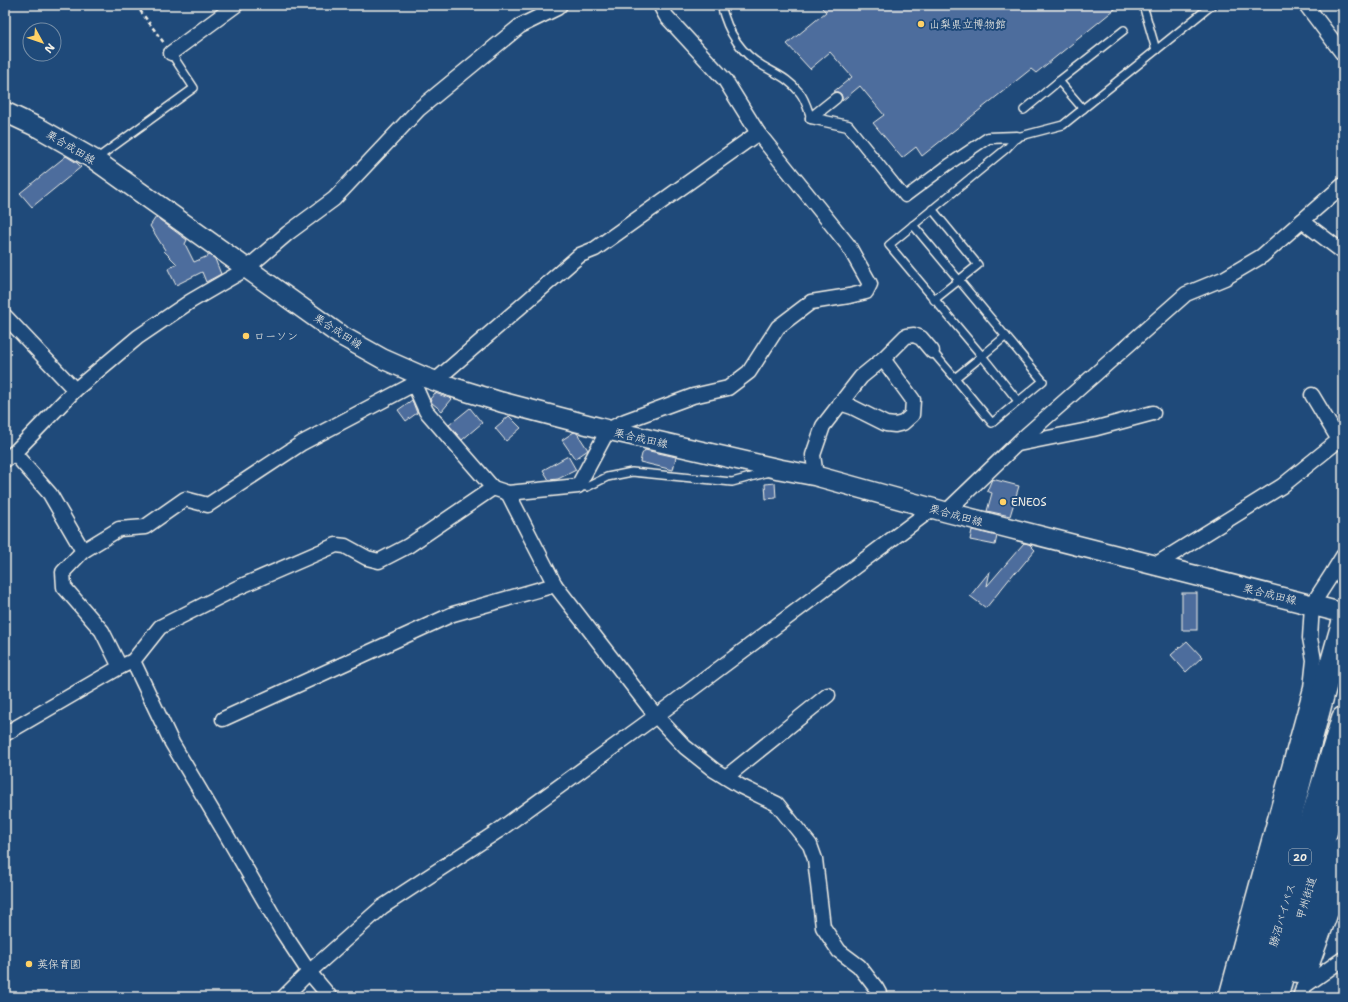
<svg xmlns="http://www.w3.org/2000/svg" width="1348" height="1002" viewBox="0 0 1348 1002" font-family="'Shantell Sans','Klee One',sans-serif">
<rect width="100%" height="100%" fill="#1f4a7a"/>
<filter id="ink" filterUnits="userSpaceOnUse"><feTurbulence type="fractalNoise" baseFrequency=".025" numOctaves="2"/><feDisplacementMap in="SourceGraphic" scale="8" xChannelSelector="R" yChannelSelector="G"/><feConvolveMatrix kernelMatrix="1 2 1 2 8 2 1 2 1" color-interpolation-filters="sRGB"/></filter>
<g filter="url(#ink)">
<g fill="#4d6d9d" stroke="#f4f1e8">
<polygon points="819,5 1120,5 1036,73 1031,69 922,156 916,147 902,158 873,123 884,115 860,86 842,101 842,97 841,94 838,92 833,92 852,77 830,52 810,69 787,44 826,12"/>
<polygon points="66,156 77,163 81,167 32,207 20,193"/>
<polygon points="156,217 187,240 185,244 194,262 210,255 215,259 221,274 206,282 202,272 176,285 168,269 177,264 164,251 165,250 150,226"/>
<polygon points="435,393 452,399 442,411 432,403 430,399"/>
<polygon points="412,400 417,413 406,421 398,410"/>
<polygon points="470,408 482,423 462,440 449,425"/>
<polygon points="509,416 521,428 506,441 495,428"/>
<polygon points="574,432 577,433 588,450 575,459 562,440"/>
<polygon points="645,450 676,457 673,470 640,462 642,454"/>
<polygon points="568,456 576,470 558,479 549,480 543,470"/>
<polygon points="992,479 1019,486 1010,516 987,511 992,493 987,491"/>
<polygon points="775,483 776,498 766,499 765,484"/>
<polygon points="972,530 997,536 995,545 970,540"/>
<polygon points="1024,543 1029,544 1035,550 1016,573 1015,572 986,608 970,596 990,571 987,586"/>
<rect x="1182" y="593" width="15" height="37"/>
<polygon points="1187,641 1202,657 1186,672 1171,655"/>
</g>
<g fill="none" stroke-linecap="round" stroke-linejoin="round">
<polyline stroke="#3f638a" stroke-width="14" stroke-dasharray="14 7" stroke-linecap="butt" points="1290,997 1303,987"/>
<g stroke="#f4f1e8" stroke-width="10">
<g id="service">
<path d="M721,5c6,25 19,48 42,61 15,9 25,12 37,27 5,6 8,17 11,25"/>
<polyline points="1143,5 1156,50"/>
<polyline points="1083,109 1059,81 1124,30"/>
<polyline points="1024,110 1059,81"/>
<polyline points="96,159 194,88 171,53"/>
<polyline points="932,209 978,265 934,300"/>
<polyline points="913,225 1043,381 992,423 955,378"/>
<polyline points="1006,336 982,356 1018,401"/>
<polyline points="932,351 955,378 982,356 889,245 1007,148 1017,137 1063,125 1212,5"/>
<polyline points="578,486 587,487 607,477 632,472 732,482 769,472"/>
</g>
</g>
<g stroke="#f4f1e8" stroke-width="13">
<g id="pedestrian">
<polyline points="811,118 848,126 905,197 948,165 988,138 1017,137"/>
<polyline points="811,118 836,98"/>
</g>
</g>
<g stroke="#f4f1e8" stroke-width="17">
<g id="minor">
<polyline points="1306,5 1343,54"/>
<polyline points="171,53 236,5"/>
<polyline points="1302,221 1343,252"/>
<polyline points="5,316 75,390"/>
<polyline points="435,381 580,255 595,249 758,133"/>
<polyline points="1312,395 1339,440 1343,437"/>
<polyline points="840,403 852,407 886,424 895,425 903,423 912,415 913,400 883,359"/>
<polyline points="1018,444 1093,429 1153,413"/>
<polyline points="14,453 50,494 83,551 63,572 64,587 102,631 120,667"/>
<polyline points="5,460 14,453 75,390 138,337 191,301 246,269 288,233 334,199 419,109 520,26 557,8 560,5"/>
<polyline points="816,476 813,455 823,426 861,377 883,359 906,336 914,335 921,338 932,351"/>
<polyline points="508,493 555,585 656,716 685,747 714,770 740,786 777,804 810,845 815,859 823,927 839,951 859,966 876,988 881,997"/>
<polyline points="946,512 1023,438 1186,294 1225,278 1262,256 1343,185"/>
<polyline points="83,551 119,529 145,527 185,499 208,505 302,443 414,384 426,411 493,488"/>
<polyline points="1155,565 1282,486 1339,440"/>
<polyline points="133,661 172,743 227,836 282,931 309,972 330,997"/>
<polyline points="223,719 453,614 555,585"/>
<polyline points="5,734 120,667 133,661 160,627 237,588 336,545 345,546 367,558 379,561 408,546 493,488 508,493 578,486 608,430 625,421 693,396 728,388 749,372 778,327 811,302 849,296 866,292 870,284 848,245 758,133 725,80 666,16 660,5"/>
<polyline points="726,777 828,695"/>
<polyline points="1303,987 1343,959"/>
<polyline points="284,997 309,972 382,907 498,831 656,716 932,509"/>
<polyline points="1226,997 1311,688 1314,660 1310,638 1312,605 1332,574 1343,556"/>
<polyline points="1300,997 1343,879"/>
</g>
</g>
<g stroke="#f4f1e8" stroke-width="22">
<polyline id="secondary" points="5,112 39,128 95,160 340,335 383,359 424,377 452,387 501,402 608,430 779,469 816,476 946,512 1343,613"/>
</g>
<g stroke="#f4f1e8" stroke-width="25">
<g id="trunk">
<polyline points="1297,971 1343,848"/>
<polyline points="1260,988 1343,718"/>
<path d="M1242,997c35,-124 65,-250 101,-374"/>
<polyline points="1276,997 1343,776"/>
</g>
</g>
<polyline stroke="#f4f1e8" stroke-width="2.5" stroke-dasharray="4 3" stroke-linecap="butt" points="136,5 164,43"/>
<use href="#service" stroke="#1f4a7a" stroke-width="7"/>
<use href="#pedestrian" stroke="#1f4a7a" stroke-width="10"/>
<use href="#minor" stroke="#1f4a7a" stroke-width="14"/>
<use href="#secondary" stroke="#1f4a7a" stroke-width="19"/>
<use href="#trunk" stroke="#1f4a7a" stroke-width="22"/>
</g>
</g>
<g fill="#ffd166" stroke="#1f4a7a" stroke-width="1.5">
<circle cx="921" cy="24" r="4"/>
<circle cx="246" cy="336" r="4"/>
<circle cx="1003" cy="502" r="4"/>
<circle cx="29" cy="964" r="4"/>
</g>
<g text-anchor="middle" stroke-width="4" stroke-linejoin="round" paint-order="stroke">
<rect fill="#1f4a7a" stroke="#b4bfc7" stroke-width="1" x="1289" y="849" width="22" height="16" rx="3"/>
<g font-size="10" font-weight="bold" fill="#f4f1e8">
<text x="1300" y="861">20</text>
</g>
<g font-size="11" fill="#f4f1e8" stroke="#1f4a7a" text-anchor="start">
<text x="929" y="28">山梨県立博物館</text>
<text x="254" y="340">ローソン</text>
<text x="1011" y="506">ENEOS</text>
<text x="37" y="968">英保育園</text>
</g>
<g font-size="11" fill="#f4f1e8" stroke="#1f4a7a">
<text transform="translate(71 147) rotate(31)" y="4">栗合成田線</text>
<text transform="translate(338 331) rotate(33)" y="4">栗合成田線</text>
<text transform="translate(641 438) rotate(13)" y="4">栗合成田線</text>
<text transform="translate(956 515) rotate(15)" y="4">栗合成田線</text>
<text transform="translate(1270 594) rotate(14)" y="4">栗合成田線</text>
<text transform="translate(1306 898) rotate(-73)" y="4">甲州街道</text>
<text transform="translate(1282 915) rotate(-73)" y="4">勝沼バイパス</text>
</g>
</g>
<rect width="1348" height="1002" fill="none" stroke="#1f4a7a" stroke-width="20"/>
<rect x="10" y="10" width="1328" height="982" fill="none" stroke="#f4f1e8" stroke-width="1.5" filter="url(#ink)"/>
<g transform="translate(42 42) rotate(130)"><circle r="19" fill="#1f4a7a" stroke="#748da6"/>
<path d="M0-3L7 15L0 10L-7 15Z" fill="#ffd166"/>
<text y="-6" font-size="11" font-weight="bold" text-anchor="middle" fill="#f4f1e8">N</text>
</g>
</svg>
